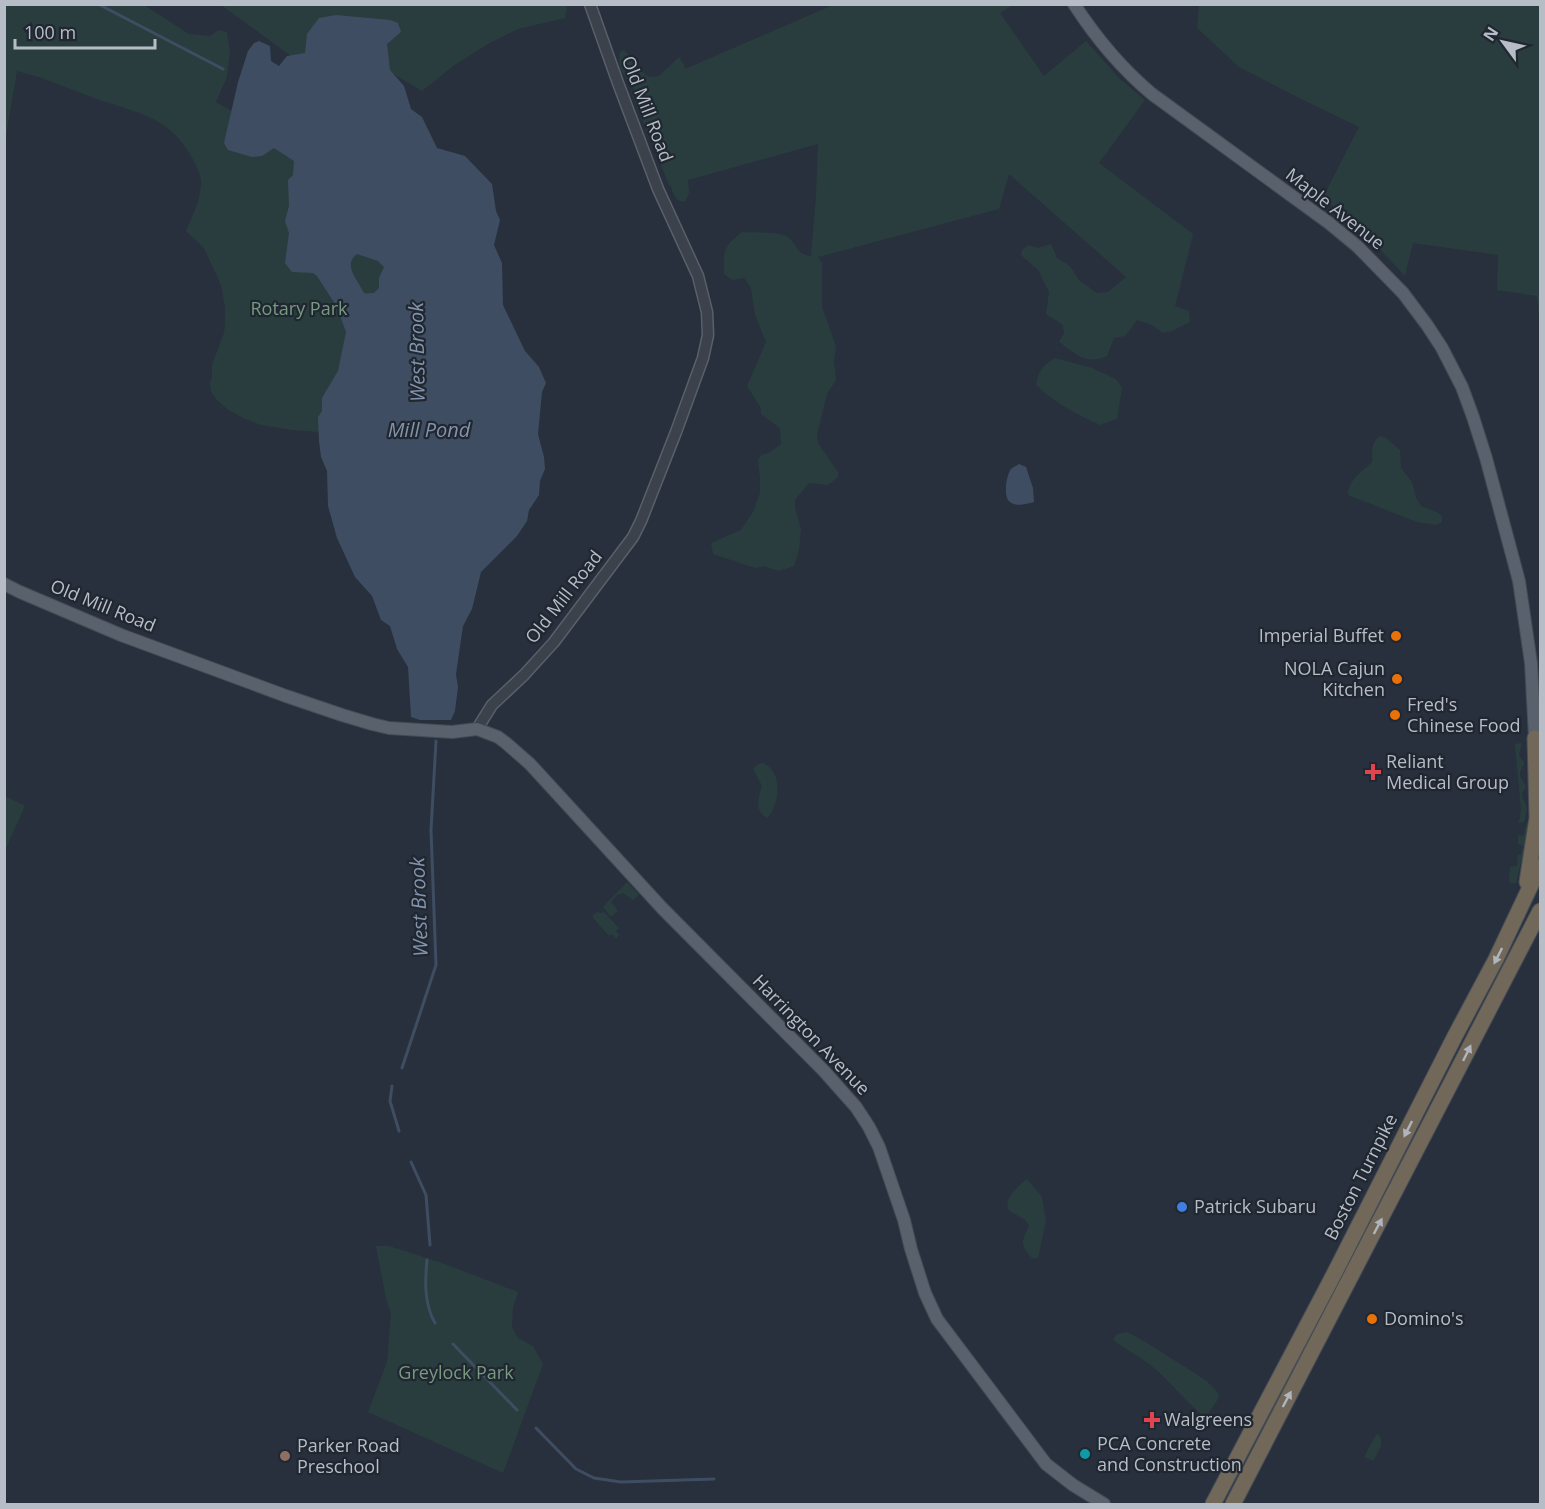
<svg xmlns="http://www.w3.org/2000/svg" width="1545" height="1509" viewBox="0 0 1545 1509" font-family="'Open Sans',sans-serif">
<rect width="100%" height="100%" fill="#27303c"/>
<g fill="#2a3d3e">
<path d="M5,5h139l45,29 21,2 9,-6 8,2 3,20 -3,25 -11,25 54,31 27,18 56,102 55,13 -89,166 -27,-2 -31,-5 -18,-7 -16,-9 -11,-10 -5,-8 -1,-9 2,-4v-13l12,-32 1,-10v-16l-4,-22 -17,-37 -18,-17c5,-13 12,-25 14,-39 3,-15 -1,-21 -8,-34 -19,-38 -52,-45 -89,-57 -29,-10 -56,-23 -86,-30l-12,71z"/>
<polygon points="221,5 567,5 565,18 518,29 488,44 456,64 422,91 335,39 296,65 291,56"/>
<path d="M833,5h180l-13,8 44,63 42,-35 33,37 26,22 -46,63 94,71 -18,72 14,5 1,11 -18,9 -9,2 -11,-8 -15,-5 -12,16 -11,2 -7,18c-21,10 -32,-3 -48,-14l5,-9 -1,-8 -17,-11 3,-22 -11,-22 -17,-15 1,-5 6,-5 10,3 13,-4 6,14 13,8 9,14 18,13 11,-1 18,-15 -117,-103 -10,35 -181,48 4,6v44l14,39 -2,15 2,19 -9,14 -10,40 1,9 20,29v5l-10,8 -19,-2 -14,17v8l6,21 -2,21 -5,16 -15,5 -15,-5 -9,2 -42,-14 -2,-11 30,-13 12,-18 7,-19v-15l-2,-18 3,-5 8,-2 12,-9 -1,-16 -19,-14v-6l-14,-22 19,-44 -11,-27 -4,-27 -7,-10 -12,2 -8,-6c-1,-23 -1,-27 18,-42 11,1 39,-1 47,6 10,9 7,16 22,18l5,-59 2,-53 -130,36 1,13 -4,9 -8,-2 -5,-9 -1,-6h-2l-38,-93 4,-3c-10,-12 -19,-20 -15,-37l4,-2 5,5 5,11 15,11 10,-1 20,-19 5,8 1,4z"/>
<polygon points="1199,5 1540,5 1540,325 1537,296 1497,290 1498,255 1413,243 1405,276 1352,219 1322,199 1359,127 1297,97 1239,67 1197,28"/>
<path d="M1055,358l37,10 24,11 6,9 -5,31 -17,6c-23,-10 -46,-23 -64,-40 2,-14 7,-20 19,-27z"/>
<path d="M1380,436l6,2 14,12 1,18 11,14 4,16 5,8 16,6 5,4v6l-6,3 -19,-3 -69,-27c0,-15 14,-23 24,-33 0,-10 -1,-20 8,-26z"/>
<path d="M1521,743c2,9 -7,9 3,19 0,5 -3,6 -4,11 -1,5 5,9 6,14l-4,7 1,6 2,2 2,7 -3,13 -6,1 2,-5 1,-9 -6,-65z"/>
<path d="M763,763c20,9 17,39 5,55 -14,-6 -10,-20 -6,-32l-9,-17 5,-5z"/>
<polygon points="5,796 25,806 5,850"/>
<polygon points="1528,822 1526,842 1516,883 1511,883 1509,880 1510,867 1517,866 1518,853 1519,855 1521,855 1523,847 1520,844 1518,845 1518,835 1521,836 1524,835 1526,824"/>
<polygon points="626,883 628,883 639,895 633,900 623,893 617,895 611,902 618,911 611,917 603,907"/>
<polygon points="597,912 601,913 604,912 619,928 616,931 619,935 616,939 612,934 609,936 593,918 593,915"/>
<path d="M1027,1179l15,18 4,24 -8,37h-6c-12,-13 -11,-16 -3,-32 -5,-11 -11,-8 -19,-15 -10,-9 10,-27 17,-32z"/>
<polygon points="376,1246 389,1246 442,1263 518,1292 513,1307 512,1327 518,1338 533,1346 543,1364 503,1473 368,1412 387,1362 391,1313 386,1298"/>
<path d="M1127,1332c18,9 33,19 50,30 14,9 32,18 42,32l-1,5 -10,15h-7c-17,-15 -31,-32 -48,-47 -12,-10 -27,-17 -40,-27l4,-6z"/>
<polygon points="1378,1434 1381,1438 1381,1446 1374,1460 1371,1460 1364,1457 1376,1435"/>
</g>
<g fill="#3f4d63" fill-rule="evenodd">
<path d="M336,15l54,5 8,3 3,9 -14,12 3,26 14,16 7,23 11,8 15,31 28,8 27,28 4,27 4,9 -6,25 8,18 1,42 22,46 14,16 7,16 -4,9 -4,42 6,23 1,12 -5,12 -1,14 -10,15 -2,11 -10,15 -36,36 -9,37 -9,17 -7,48 2,13 -3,24 -4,9h-31l-9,-3 -3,-50 -11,-18 -7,-23 -9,-6 -9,-24 -17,-19 -18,-39 -9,-32 -1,-35 -6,-14 -2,-16 -1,-24 4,-6v-13l16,-27 8,-39 -9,-25 -20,-31 -4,-3 -21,-1 -7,-9 4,-30 -4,-12 4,-15 -1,-26 5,-5 1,-14 -20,-13 -12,8 -10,1 -24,-7 -4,-7 14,-61 10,-31 6,-8 5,-2 11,5 1,15 8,5 8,-10 18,-3 2,-19 12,-16zM357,254l21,7 6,6 -5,11v10l-5,5c-3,0 -7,1 -10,0 -1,-2 -4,-7 -5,-9 -6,-10 -14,-21 -2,-30z"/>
<path d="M1019,464l7,3 7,21 1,14c-8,2 -17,5 -24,0 -7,-5 -4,-26 1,-33 2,-2 6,-3 8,-5z"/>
</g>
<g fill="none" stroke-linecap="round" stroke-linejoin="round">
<g stroke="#3f4d63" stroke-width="3">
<polyline points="98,4 223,69"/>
<polyline points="402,1068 436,965 431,830 436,741"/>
<polyline points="392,1086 390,1101 399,1131"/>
<polyline points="411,1162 426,1195 430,1245"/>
<path d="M427,1260c-2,21 -3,44 8,63"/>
<polyline points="453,1344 517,1410"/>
<polyline points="536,1428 576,1469 594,1478 621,1482 714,1479"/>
</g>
<g stroke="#59606a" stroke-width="13">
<polyline id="minor" points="477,729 492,705 524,675 554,642 633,537 641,521 676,432 703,358 708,335 707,312 698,276 658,189 618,83 590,4"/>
</g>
<g stroke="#444b55" stroke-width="14">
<g id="major">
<path d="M1074,4c22,34 47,64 78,90l177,129 29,24 45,46 24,32 15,23 20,39 11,30 13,41 33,123 12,82 4,75 2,7"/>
<polyline points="4,584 20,592 121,635 286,696 342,715 372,724 389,728 452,732 477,729 498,737 506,743 530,764 662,908 824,1071 856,1107 869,1127 879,1147 904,1220 911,1249 925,1293 937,1319 1046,1464 1073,1485 1104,1504"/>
</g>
</g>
<g stroke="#464d57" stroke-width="17">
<g id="highway">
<polyline points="1527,882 1537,818 1535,738"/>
<polyline points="1213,1504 1332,1278 1455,1036 1496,959 1540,866"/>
<polyline points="1233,1504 1540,911"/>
</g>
</g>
<use href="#minor" stroke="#3b424c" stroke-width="10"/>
<use href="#major" stroke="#59616c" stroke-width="12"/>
<use href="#highway" stroke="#716859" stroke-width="15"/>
</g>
<defs><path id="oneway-solid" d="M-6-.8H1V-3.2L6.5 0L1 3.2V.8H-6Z" transform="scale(1.5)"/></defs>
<g fill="#b0b4bc">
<use href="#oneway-solid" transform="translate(1498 956) rotate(117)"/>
<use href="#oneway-solid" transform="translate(1467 1053) rotate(-64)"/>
<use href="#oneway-solid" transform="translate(1408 1129) rotate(117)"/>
<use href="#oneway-solid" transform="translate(1378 1226) rotate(-62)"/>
<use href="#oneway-solid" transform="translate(1287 1399) rotate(-62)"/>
</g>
<g fill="#e8710a" stroke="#202731" stroke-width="2">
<circle cx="1396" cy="636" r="6"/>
<circle cx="1397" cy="679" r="6"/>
<circle cx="1395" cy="715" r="6"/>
<circle cx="1372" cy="1319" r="6"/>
</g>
<g fill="#e0444e" stroke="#202731" stroke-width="2">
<path d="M1370 763h6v6h6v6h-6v6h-6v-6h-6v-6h6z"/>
<path d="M1149 1411h6v6h6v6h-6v6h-6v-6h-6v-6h6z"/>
</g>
<circle fill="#3f7fe0" stroke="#202731" stroke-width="2" cx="1182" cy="1207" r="6"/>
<circle fill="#0f9aa8" stroke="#202731" stroke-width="2" cx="1085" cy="1454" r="6"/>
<circle fill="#8d6e63" stroke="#202731" stroke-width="2" cx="285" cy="1456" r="6"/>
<g text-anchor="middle" stroke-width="4.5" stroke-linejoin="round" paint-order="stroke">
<g font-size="18" fill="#b7bdc7" stroke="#202731">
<text transform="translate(647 109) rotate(69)" y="6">Old Mill Road</text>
<text transform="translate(1335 209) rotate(38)" y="6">Maple Avenue</text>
<text transform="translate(564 597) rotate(-52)" y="6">Old Mill Road</text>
<text transform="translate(103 606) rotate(22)" y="6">Old Mill Road</text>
<text transform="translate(811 1035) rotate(46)" y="6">Harrington Avenue</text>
<text transform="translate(1361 1177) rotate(-63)" y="6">Boston Turnpike</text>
</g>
<g font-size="18" fill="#779a80" stroke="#202731">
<text x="299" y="315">Rotary Park</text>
<text x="456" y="1379">Greylock Park</text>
</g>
<g font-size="18" fill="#b7bdc7" stroke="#202731" text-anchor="start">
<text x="1384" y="642" text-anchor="end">Imperial Buffet</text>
<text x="1385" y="675" text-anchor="end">NOLA Cajun<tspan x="1385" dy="21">Kitchen</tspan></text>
<text x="1407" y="711">Fred's<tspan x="1407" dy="21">Chinese Food</tspan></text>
<text x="1386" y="768">Reliant<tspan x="1386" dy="21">Medical Group</tspan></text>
<text x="1194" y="1213">Patrick Subaru</text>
<text x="1384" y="1325">Domino's</text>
<text x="1164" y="1426">Walgreens</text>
<text x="1097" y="1450">PCA Concrete<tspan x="1097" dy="21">and Construction</tspan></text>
<text x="297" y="1452">Parker Road<tspan x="297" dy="21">Preschool</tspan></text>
</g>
<g font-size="20" font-style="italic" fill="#8293ab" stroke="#202731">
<text transform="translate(417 352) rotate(-91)" y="7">West Brook</text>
<text x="429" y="437">Mill Pond</text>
<text transform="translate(419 907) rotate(-92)" y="7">West Brook</text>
</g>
</g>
<rect width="1545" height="1509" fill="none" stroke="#b7bdc7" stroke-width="12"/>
<g transform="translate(1503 42) rotate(303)" stroke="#202731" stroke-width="4.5" paint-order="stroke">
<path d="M0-4.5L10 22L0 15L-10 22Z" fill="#b7bdc7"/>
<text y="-9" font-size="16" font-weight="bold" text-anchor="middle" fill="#b7bdc7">N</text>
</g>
<path d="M15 39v9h140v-9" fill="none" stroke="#b7bdc7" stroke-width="3"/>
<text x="24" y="39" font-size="18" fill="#b7bdc7" stroke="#202731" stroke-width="4.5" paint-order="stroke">100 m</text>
</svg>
